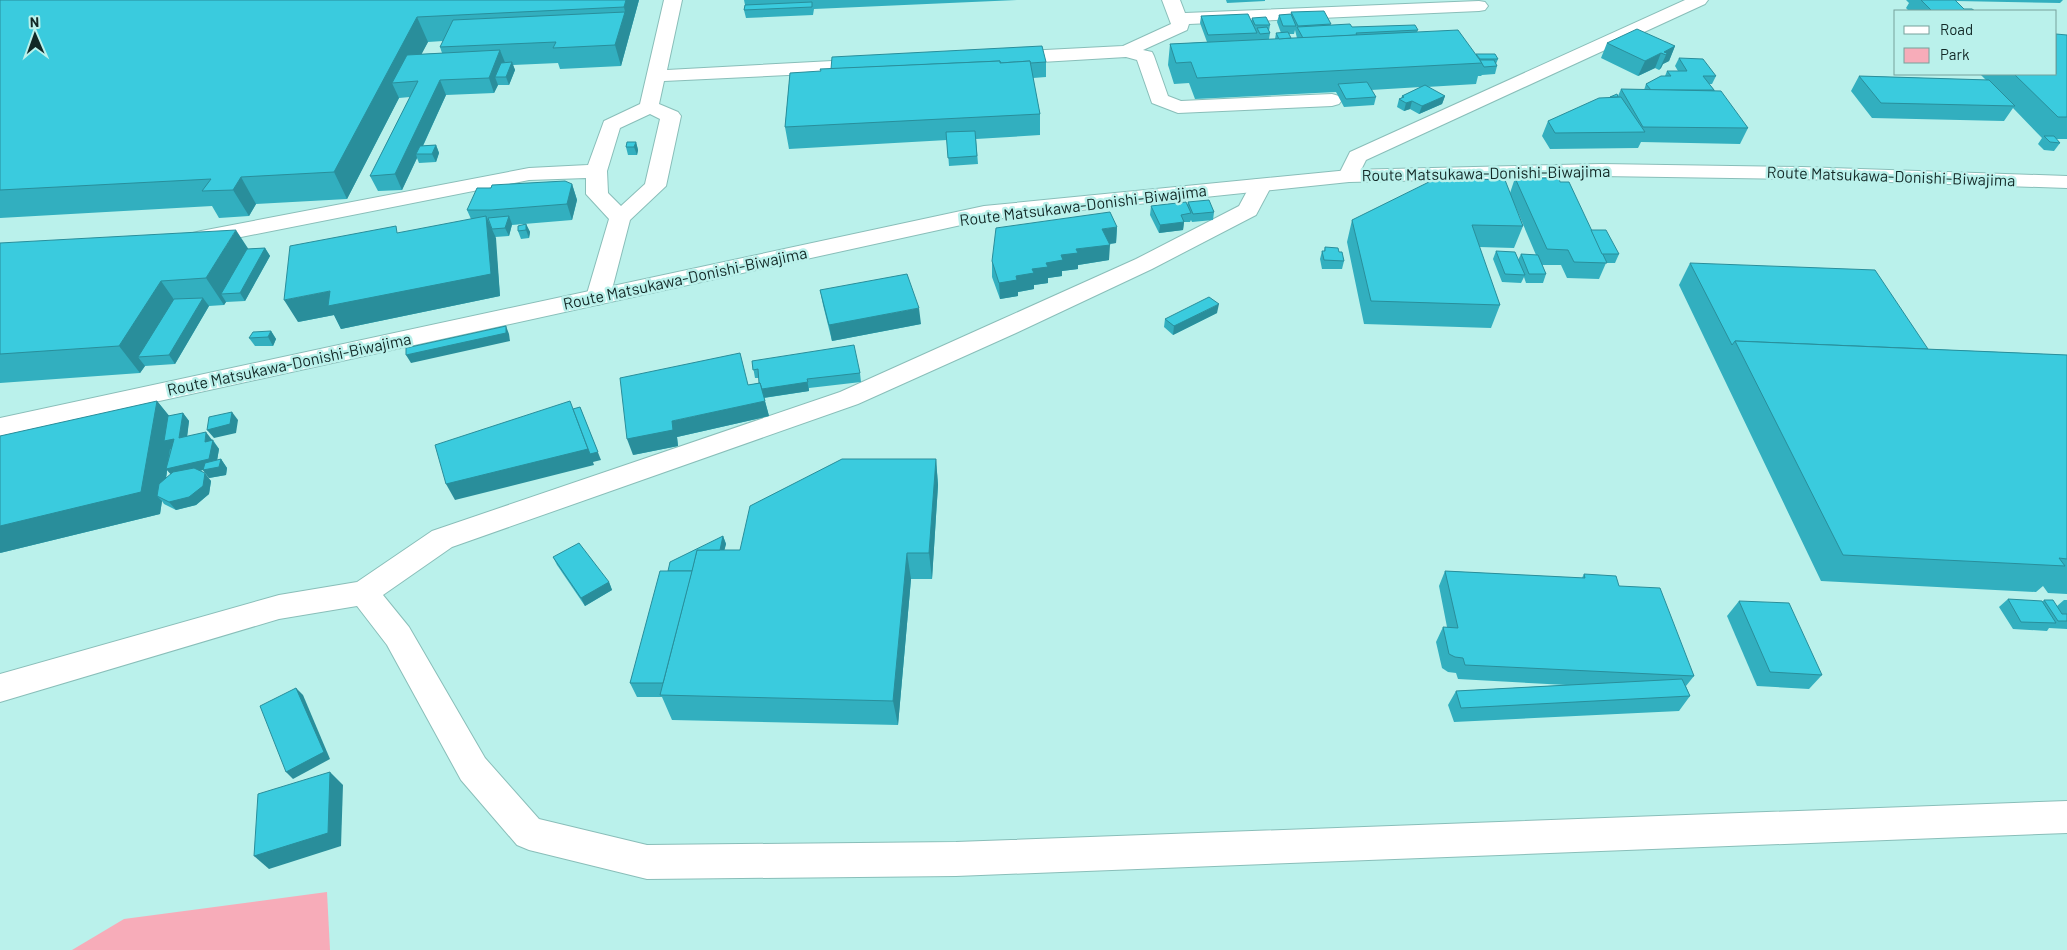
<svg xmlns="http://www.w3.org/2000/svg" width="2067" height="950" viewBox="0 0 2067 950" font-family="Barlow,sans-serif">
<rect width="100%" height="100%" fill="#baf1eb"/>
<polygon fill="#f7acb9" points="327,892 330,950 72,950 124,919"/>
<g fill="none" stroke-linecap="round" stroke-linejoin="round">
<g stroke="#89beb9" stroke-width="2">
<g id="service">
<path d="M664,0h18l-15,70 203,-11 7,2 2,4 -2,4 -7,2 -206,10 -5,23 19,8 3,4 -15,70 -36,34 -20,77 -4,5 -8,3 -8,-3 -4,-5 23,-78 -23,-25v-16l-57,2 -328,65 -8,-2 -3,-5 3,-5 8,-2 328,-63 59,-3 16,-44 36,-17zM650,114l10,5 -15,65 -24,22 -13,-13 -1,-22 13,-43z"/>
<polygon points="1162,0 1180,0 1185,13 1479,1 1485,2 1488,6 1485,10 1479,11 1189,24 1187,30 1143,50 1152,52 1154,56 1168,96 1181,101 1332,94 1339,96 1342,100 1339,104 1332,106 1178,113 1152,103 1137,60 1126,57 1008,64 1001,62 999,58 1001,54 1008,52 1123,46 1171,24"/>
</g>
</g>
<g stroke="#89beb9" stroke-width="2">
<g id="minor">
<polygon points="1685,0 1708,0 1705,4 1366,160 1356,180 1349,182 1342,180 1338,176 1350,152"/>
<polygon points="1261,179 1269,180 1272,185 1256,215 1152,269 1016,333 858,404 452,547 383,595 409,627 485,758 539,819 647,845 956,842 2067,801 2067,833 956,876 647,879 529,850 517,845 461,780 387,645 357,606 279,619 0,702 0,674 279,595 357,582 432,531 840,392 998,321 1136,259 1239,206 1253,180"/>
</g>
</g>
<g stroke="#89beb9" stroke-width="2">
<polygon id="secondary" points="1601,164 1802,167 2067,176 2067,188 1802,179 1601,176 1349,182 984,220 0,436 0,418 984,206 1349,170"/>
</g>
<use href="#service" fill="#fff" fill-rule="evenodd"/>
<use href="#minor" fill="#fff" fill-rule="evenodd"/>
<use href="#secondary" fill="#fff" fill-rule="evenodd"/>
</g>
<g fill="#32afbf" fill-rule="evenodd">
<path d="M0,0h639l-18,66 -61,3 -2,-6 -45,2 2,5 -6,15h-11l-4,8 -48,2 -23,51 13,-1 3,8 -3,9 -17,1 -2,-5 -15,32 -24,1 -8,-15 40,-79 -11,1 -52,101 -91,5 -7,12 -30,2 -7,-12 -212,12zM443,41l-3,6 2,6 -21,1 7,-12z"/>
<polygon points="744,0 1017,0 814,9 813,15 746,18 744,10 745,5"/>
<polygon points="1226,0 1265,0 1265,1 1227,3"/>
<polygon points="1906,0 2063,0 2060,3 1956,1 1964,9 1975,11 1909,11 1906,8 1909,3"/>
<path d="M1291,12l40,12 -1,1 22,2 66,3 -1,2 59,23 22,4 -2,5 1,2 -2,8 -13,1 -1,1h-3l-2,8 -49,3 18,9 -3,8 -23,10 -9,-5 -6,2 -7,-4 2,-8h2l1,-3 19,-9 -50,3 5,7 -2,8 -30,2 -8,-15 -141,7 -6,-16 -15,1 -6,-19 2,-21 37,-2 -7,-19 1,-7 50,5 1,-3 18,7 -1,6 1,2 -1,6h6l1,-6h5l-4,-11 2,-7 12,-1zM1295,30l2,8h-6l-3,-4h6z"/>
<polygon points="2067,35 2067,139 2056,139 2060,143 2054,151 2044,150 2038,144 2042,138 2013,108 2004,121 1872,118 1851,91 1859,76 1986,80 1980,74 2056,74"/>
<polygon points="1607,43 1675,46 1669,61 1663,64 1661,68 1659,70 1655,68 1638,76 1601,58"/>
<polygon points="1679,58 1716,76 1712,84 1709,84 1748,128 1740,144 1641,142 1638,148 1550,149 1542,136 1548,121 1610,97 1618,96 1621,89 1644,90 1646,84 1665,76 1667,71 1678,71 1675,66"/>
<polygon points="1046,62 1046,77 1033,78 1040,114 1040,135 976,139 978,164 949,166 947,140 789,149 785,127 790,73"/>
<polygon points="636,142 638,150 637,155 628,155 626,147"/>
<polygon points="1515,178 1560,182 1591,230 1619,254 1615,263 1606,263 1599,279 1567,278 1561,265 1542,265 1546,274 1543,283 1526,283 1524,277 1521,283 1502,282 1493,259 1496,251 1518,260 1521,254 1536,255 1514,203 1523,226 1514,248 1479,247 1500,305 1491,328 1364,324 1347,242 1352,220 1510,193"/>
<polygon points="572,184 577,200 572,220 512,225 509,236 495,237 500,296 341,329 334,315 298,322 471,219 467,210"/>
<polygon points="1188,202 1214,212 1213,220 1192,222 1191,220 1190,222 1184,222 1183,230 1159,233 1150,215 1151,206 1187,205"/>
<polygon points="526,224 530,232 529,238 521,239 518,231"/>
<polygon points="1117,227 1116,243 1109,244 1109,260 1078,265 1078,269 1062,271 1062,276 1048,278 1048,283 1034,285 1034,289 1018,292 1018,296 1000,299 992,277 992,261"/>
<polygon points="0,243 248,249 265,248 270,256 245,301 226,302 224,305 209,306 175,364 145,366 140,373 0,383"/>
<polygon points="1325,247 1339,252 1344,261 1342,269 1322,269 1320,259 1322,251 1324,251"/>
<polygon points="1690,263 1928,349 2067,355 2067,594 2048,593 2043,586 2036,592 1821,581 1679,285"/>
<polygon points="820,290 921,324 832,341 823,305"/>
<polygon points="1217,313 1173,335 1164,327 1165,319"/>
<polygon points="271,331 276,339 273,346 255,346 249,338"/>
<polygon points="752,361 860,373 861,382 809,388 809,391 764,398 769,416 677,437 678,446 633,455 748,385 759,383 759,378 755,378"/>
<path d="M157,401l12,15 14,-3 6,8 -2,15 26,4 6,9 -2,11 4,-1 6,9 -1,7 -17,3 -6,-8 -3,1 11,10 -2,13 -13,11 -20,5 -12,-6 -2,-3 -2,13 -160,39zM167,470l4,4 -5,5 1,-6z"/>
<polygon points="936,459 938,485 932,579 911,579 898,725 672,720 662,697 637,697 630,683 668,571 723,536 726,544 724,550 740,550"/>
<polygon points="553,557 609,582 612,590 585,606 557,565"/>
<polygon points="1445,571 1582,578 1584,574 1619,586 1694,676 1686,686 1690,696 1679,711 1454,722 1448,705 1456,691 1566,685 1458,679 1456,673 1448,672 1442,668 1436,642 1443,627 1447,627 1439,586"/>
<polygon points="2008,599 2042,602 2044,600 2057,606 2064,600 2067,600 2067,629 2049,628 2047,631 2013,629 1999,607"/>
<polygon points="1739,601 1822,675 1809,689 1757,686 1727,616"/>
</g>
<g fill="#298e9b">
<polygon points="626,0 639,0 621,66 615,45 625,12 624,7"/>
<polygon points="417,17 428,42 407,82 392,83 399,98 347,199 334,172"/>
<polygon points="1675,46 1669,61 1663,64 1661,68 1659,70 1666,55 1664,52"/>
<polygon points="500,50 506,65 495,77 498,85 494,93 489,78"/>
<polygon points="1661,53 1655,68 1638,76 1645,61"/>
<polygon points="512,62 515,70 509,85 506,77"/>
<polygon points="440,80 446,95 419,154 416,154 417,158 402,190 395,174"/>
<polygon points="1445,96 1442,104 1419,114 1422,106"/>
<polygon points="1412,101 1410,109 1404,111 1406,103"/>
<polygon points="636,142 638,150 637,155 634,147"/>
<polygon points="436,145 439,153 436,162 432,154"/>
<polygon points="241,177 256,204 249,216 233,190"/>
<polygon points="572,184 577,200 572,220 567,204"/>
<polygon points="486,216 496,238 500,296 341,329 334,315 298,322 284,300 330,291"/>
<polygon points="509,216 512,224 509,236 505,228"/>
<polygon points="1184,222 1183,230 1159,233 1160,225"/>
<polygon points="526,224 530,232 529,238 526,230"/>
<polygon points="1117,227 1116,243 1101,245 1102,229"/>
<polygon points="236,230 253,256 221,294 226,302 224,305 206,278"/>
<polygon points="1110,245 1109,260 1078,265 1078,269 1062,271 1062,276 1048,278 1048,283 1034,285 1034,289 1018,292 1018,296 1000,299 999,283 1076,249"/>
<polygon points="265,248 270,256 245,301 240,293"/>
<polygon points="161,281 180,308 138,357 145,366 140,373 119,346"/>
<polygon points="203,298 209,306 175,364 169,355"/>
<polygon points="1219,304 1217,313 1173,335 1174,326"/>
<polygon points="919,308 921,324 832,341 829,325"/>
<polygon points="506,326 509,334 510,341 411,363 406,355"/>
<polygon points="271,331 276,339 273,346 268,337"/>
<polygon points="807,379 809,391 762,398 760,390"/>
<polygon points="157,401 175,423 174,439 181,447 170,449 167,468 205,442 206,432 219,449 216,467 221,459 227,468 226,475 209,478 203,470 173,477 167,470 163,499 157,496 162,501 160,514 0,553 0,526"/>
<polygon points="765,401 769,416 677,437 678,446 633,455 627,439 672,421"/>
<polygon points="580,407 601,460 593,462 594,465 455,500 446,484 577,417"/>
<polygon points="232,412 238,420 236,433 214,438 207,430"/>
<polygon points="183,413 189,421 186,446 179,438"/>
<polygon points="936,459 938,485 932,579 929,553"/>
<polygon points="205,473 211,481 209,494 196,505 176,510 169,502"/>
<polygon points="723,536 726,544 718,576 715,568"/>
<polygon points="907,553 911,579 898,725 893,701"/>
<polygon points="609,582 612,590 585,606 581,598"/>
<polygon points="296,688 303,695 330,759 293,779 286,772"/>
<polygon points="330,772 343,785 341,846 269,869 254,856"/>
</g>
<g fill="#3acbde" stroke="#298e9b">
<polygon points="0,0 626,0 624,7 417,17 334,172 241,177 233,190 202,191 211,179 0,190"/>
<polygon points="1921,0 1955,0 1964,9 1972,9 1975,11 1932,11"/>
<polygon points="812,2 812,7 744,10 745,5"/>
<polygon points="1324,11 1331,24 1298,26 1291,12"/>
<polygon points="625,12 615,45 553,48 556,42 440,47 453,20"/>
<polygon points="1248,14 1257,33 1208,35 1201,16"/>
<polygon points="1291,14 1296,26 1283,26 1279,15"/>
<polygon points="1266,17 1270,25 1255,25 1252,18"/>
<polygon points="1350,24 1352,27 1415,25 1418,30 1356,33 1357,35 1303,38 1297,27"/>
<polygon points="1267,27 1270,33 1260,34 1257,28"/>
<polygon points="1637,29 1675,46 1664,52 1667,53 1666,55 1661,53 1645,61 1607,43"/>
<polygon points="1458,30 1482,63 1197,78 1191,62 1176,63 1170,44"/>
<polygon points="1288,32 1291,38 1279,39 1276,33"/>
<polygon points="2056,34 2067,35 2067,117 2058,117 2014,74 2056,74"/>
<polygon points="1042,46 1046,62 1030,63 1030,61 1000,63 1000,61 831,69 832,57"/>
<polygon points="500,50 489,78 440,80 395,174 370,176 418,81 392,83 407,55"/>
<polygon points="1476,54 1495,54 1498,59 1480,59"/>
<polygon points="1679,58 1703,59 1716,76 1703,76 1714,90 1651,90 1646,84 1661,76 1671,76 1667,71 1687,71"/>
<polygon points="1480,60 1494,60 1497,66 1484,67"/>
<polygon points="1000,61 1000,63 1030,61 1040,114 785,127 790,73 821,71 820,69"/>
<polygon points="512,62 506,77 495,77 501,63"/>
<polygon points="1859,76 1989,80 2015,106 1881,103"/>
<polygon points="1367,82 1376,97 1346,99 1338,84"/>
<polygon points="1425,85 1445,96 1422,106 1412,101 1406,103 1399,99 1404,97 1402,96"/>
<polygon points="1621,89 1721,91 1748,128 1643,127"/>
<polygon points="1617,94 1618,97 1610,97"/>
<polygon points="1621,97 1645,132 1555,133 1548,121 1599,98"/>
<polygon points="975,131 977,156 948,158 946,132"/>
<polygon points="2044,136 2054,136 2060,143 2050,142"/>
<polygon points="627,142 636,142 634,147 626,147"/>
<polygon points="436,145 432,154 416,154 420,146"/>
<polygon points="1437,178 1505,180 1523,226 1472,225 1500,305 1371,301 1352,220"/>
<polygon points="1515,178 1559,178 1560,182 1569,182 1607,263 1574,262 1568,250 1547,249"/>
<polygon points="565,181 572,184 567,204 491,210 467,210 477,188 491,188 492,185"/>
<polygon points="1209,200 1214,212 1193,214 1188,202"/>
<polygon points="1186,202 1191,213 1181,215 1184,222 1160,225 1151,206"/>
<polygon points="1110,212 1117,227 1102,229 1110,245 1076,249 1078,253 1061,255 1063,260 1046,263 1048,267 1032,269 1034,273 1016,276 1017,280 999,283 992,261 996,228"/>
<polygon points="486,216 491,274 328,306 330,291 284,300 290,246 396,226 397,233"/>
<polygon points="509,216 505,228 492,229 488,218"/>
<polygon points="526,224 526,230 518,231 518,226"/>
<polygon points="236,230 206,278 161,281 119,346 0,354 0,243"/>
<polygon points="1591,230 1606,230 1619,254 1602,254"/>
<polygon points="1325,247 1338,248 1339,252 1342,252 1344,261 1324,260 1322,251 1325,251"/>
<polygon points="265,248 240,293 221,294 247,249"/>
<polygon points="1496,251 1515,252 1525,275 1505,274"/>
<polygon points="1521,254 1538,255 1546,274 1529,274"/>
<polygon points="1690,263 1875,270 1928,349 1735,341 1732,345"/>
<polygon points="907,274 919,308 829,325 820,290"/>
<polygon points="1209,297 1219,304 1174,326 1165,319"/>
<polygon points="203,298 169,355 138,357 174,299"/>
<polygon points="506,326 506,333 406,355 406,348"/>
<polygon points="271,331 268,337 249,338 253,332"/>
<polygon points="1735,341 2067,355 2067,559 2059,558 2065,566 1843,555"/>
<polygon points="854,345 860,373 807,379 808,382 762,389 760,383 759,383 758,369 753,370 752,361"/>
<polygon points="740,353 748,385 760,383 765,401 672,421 673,430 627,439 620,378"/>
<polygon points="157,401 141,492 0,526 0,436"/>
<polygon points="570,401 588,449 446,484 435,445"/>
<polygon points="580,407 598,452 590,454 573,409"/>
<polygon points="232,412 230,424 207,430 209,417"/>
<polygon points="183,413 179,438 206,432 205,442 213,440 209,459 166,469 174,439 164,441 168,416"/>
<polygon points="221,459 219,467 203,470 205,463"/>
<polygon points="842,459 936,459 929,553 907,553 893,701 660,695 697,550 740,550 750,506"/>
<polygon points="194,468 205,473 203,486 189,497 169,502 157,496 159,484 173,472"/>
<polygon points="723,536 720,550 697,550 692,571 668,571 670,562"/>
<polygon points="579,543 609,582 581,598 553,557"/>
<polygon points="660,571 692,571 663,683 630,683"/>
<polygon points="1445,571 1585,578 1584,574 1616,576 1619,586 1660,588 1694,676 1465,665 1463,658 1455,657 1449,654 1443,627 1458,628"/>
<polygon points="2008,599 2042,601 2056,623 2021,622"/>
<polygon points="2044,600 2053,600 2062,614 2067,614 2067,621 2058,621"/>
<polygon points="1739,601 1789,603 1822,675 1770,672"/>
<polygon points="1682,679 1690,696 1461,708 1456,691"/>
<polygon points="296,688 324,752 286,772 260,706"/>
<polygon points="330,772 328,833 254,856 258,794"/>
</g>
<g text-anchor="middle" stroke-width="5" stroke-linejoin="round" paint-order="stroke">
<g font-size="16" fill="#122826" stroke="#baf1eb">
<text transform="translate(1486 173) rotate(-1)" y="6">Route Matsukawa-Donishi-Biwajima</text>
<text transform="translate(1891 176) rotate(2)" y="6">Route Matsukawa-Donishi-Biwajima</text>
<text transform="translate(1083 205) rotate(-7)" y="6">Route Matsukawa-Donishi-Biwajima</text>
<text transform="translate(685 278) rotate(-12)" y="6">Route Matsukawa-Donishi-Biwajima</text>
<text transform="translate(289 364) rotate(-12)" y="6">Route Matsukawa-Donishi-Biwajima</text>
</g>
</g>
<rect x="1894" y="10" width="162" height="65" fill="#baf1eb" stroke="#77a19c"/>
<rect x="1904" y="26" width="25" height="8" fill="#ffffff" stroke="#77a19c"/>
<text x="1940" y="35" font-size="15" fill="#122826">Road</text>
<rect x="1904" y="48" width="25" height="15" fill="#f7acb9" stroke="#77a19c"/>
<text x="1940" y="60" font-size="15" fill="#122826">Park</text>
<g transform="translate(35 35) rotate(358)" stroke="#baf1eb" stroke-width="4" paint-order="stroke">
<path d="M0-4L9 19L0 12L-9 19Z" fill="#122826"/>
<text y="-8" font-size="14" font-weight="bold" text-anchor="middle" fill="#122826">N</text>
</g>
</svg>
